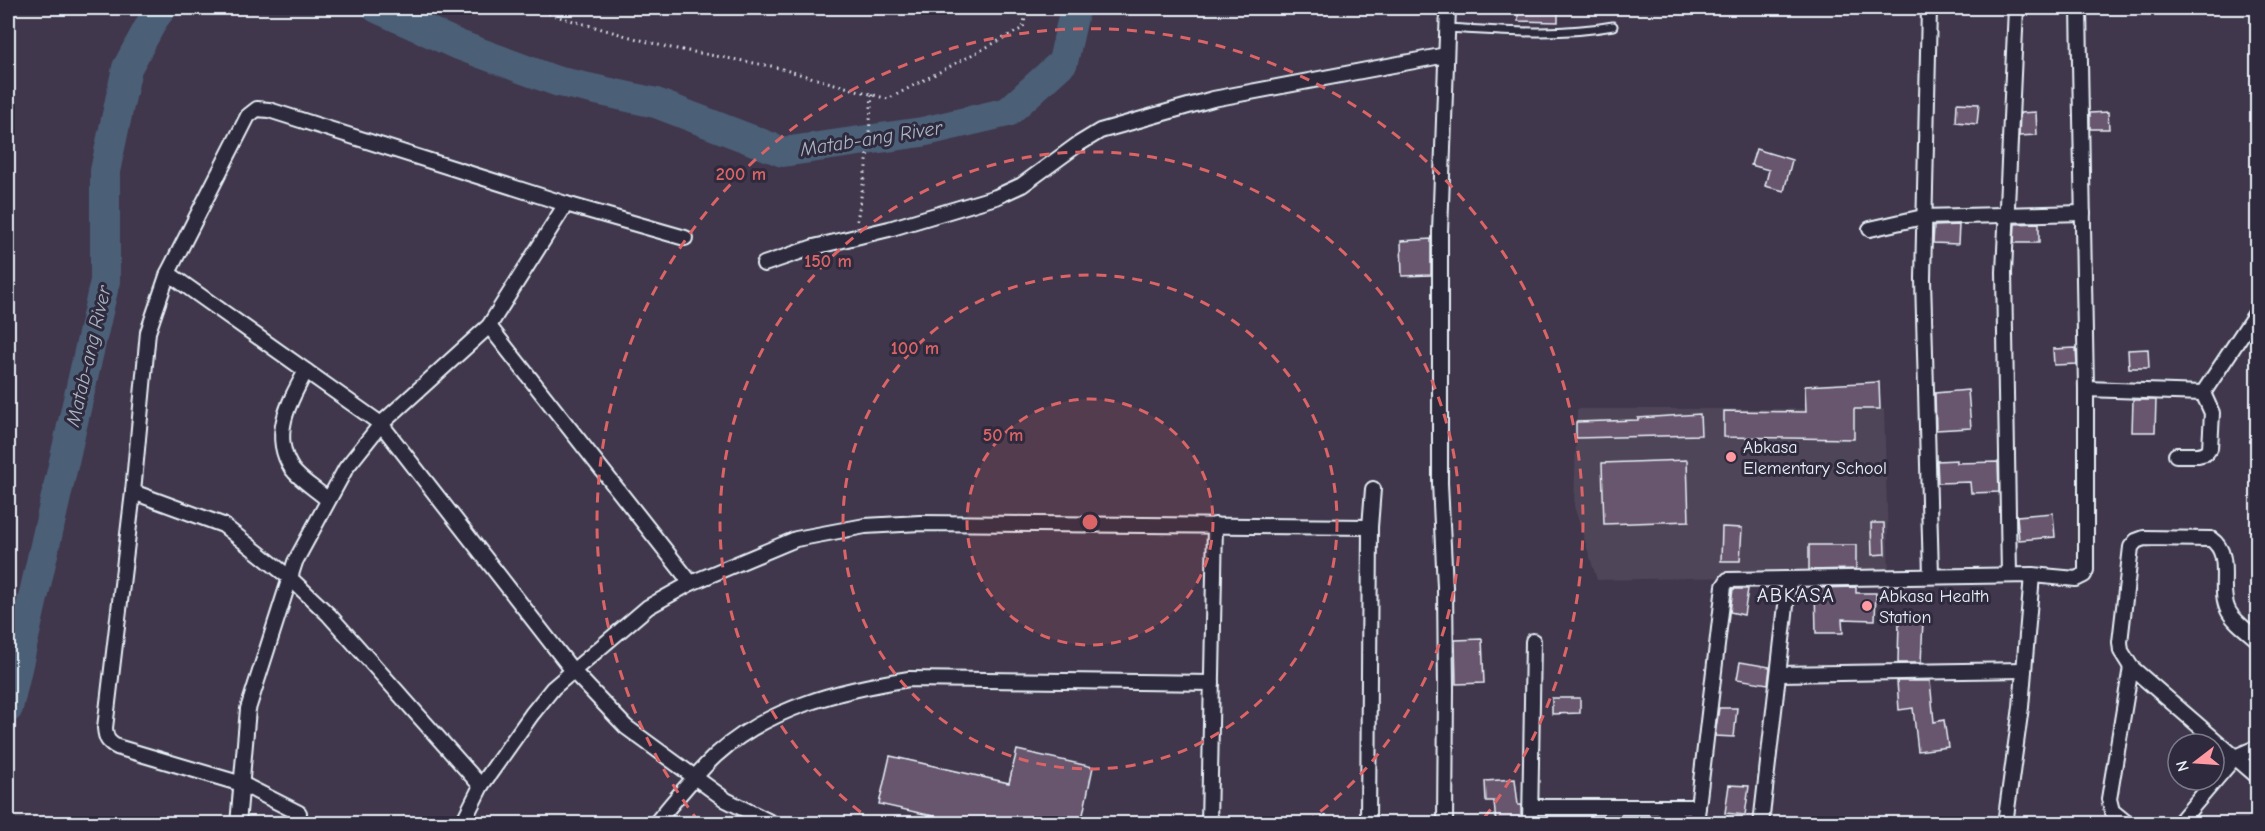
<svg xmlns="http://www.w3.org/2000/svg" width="2265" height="831" viewBox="0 0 2265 831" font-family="'Comic Neue',sans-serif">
<rect width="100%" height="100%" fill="#40374c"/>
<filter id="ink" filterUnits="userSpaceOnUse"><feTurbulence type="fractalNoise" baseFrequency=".0167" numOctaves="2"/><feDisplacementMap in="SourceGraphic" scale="12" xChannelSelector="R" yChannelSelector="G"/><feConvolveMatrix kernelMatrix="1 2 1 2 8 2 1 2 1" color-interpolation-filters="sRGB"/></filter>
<g filter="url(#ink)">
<polygon fill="#4f4459" points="1577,409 1884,409 1889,574 1597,580 1574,506"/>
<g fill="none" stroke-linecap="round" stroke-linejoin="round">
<g stroke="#4c5f77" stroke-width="30">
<polyline points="377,8 456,44 556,81 656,103 783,152 922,132 1008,112 1063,62 1075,8"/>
<polyline points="8,708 105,281 105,171 127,68 154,18 162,8"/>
</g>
</g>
<g fill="#67556e" stroke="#e8f1f8" stroke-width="1.5">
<polygon points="1518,8 1558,8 1558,22 1518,21"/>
<polygon points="1957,103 1979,104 1977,124 1956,122"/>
<polygon points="2036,112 2037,135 2019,136 2020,113"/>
<polygon points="2108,112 2109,129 2090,129 2090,113"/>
<polygon points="1756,149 1792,160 1784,191 1765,186 1769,170 1751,165"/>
<polygon points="2039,223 2039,243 2014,243 2015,224"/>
<polygon points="1959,225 1958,244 1933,243 1934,226"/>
<polygon points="1431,239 1431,275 1402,276 1401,241"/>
<polygon points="2076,348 2077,364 2054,365 2053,349"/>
<polygon points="2148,349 2149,368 2129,368 2128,350"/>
<polygon points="1879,382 1880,409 1854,409 1854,439 1724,437 1724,411 1806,412 1805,386"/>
<polygon points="1968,390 1971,428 1936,430 1935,393"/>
<polygon points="2133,400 2156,400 2155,432 2132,432"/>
<polygon points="1700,414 1701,435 1576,438 1576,422 1638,420 1638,418"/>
<polygon points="1687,460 1689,521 1604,524 1602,463"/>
<polygon points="1957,460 1957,463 1998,462 1999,492 1971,493 1970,482 1938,483 1937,461"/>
<polygon points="2053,513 2055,537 2019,540 2017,516"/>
<polygon points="1871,523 1884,523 1885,554 1872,555"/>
<polygon points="1722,527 1742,528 1740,561 1721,561"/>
<polygon points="1809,545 1856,545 1856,569 1809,570"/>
<polygon points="1856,587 1856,593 1876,593 1875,620 1842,619 1843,633 1816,633 1815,588"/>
<polygon points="1733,589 1748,589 1744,615 1730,612"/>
<polygon points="1899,620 1923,621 1921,663 1898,663"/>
<polygon points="1482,639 1484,683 1456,684 1455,640"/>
<polygon points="1740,662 1770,667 1768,684 1737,679"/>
<polygon points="1897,681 1930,681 1934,722 1944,720 1948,747 1918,751 1913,708 1899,710"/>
<polygon points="1552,698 1580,698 1580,713 1552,714"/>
<polygon points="1719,708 1737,708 1734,737 1715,736"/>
<polygon points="1017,750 1093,767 1081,824 969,824 879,804 890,756 1009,783"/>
<polygon points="1515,779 1518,805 1521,805 1521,823 1496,824 1494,801 1486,801 1485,781"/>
<polygon points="1729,785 1749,786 1745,815 1725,813"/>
</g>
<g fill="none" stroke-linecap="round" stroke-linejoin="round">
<g stroke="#e8f1f8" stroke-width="11">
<path id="lane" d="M1447,28c56,3 111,8 166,-2"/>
</g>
<g stroke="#e8f1f8" stroke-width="18">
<g id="street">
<polyline points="1929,8 1923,279 1931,575"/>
<polyline points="566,204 685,238"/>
<polyline points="1870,229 1923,217 2083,213"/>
<polyline points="764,264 814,247 889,229 996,197 1022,185 1077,145 1100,131 1213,99 1446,55"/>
<polyline points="168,273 248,116 257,109 269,110 566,204 489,326 381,424 346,468 295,562 248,709 238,824"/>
<polyline points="489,326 691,583"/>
<path d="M306,371c-17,31 -36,64 -14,98 8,11 25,21 36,31"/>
<polyline points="2086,389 2203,393 2258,310"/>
<polyline points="2176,455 2198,455 2206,453 2210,448 2212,413 2203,393"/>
<polyline points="133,492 223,525 290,578 329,615 481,786"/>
<polyline points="2009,575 2004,272 2016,8"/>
<path d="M2258,640c-9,-8 -25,-19 -30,-30 -11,-22 6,-55 -17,-71l-67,-1 -8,3 -5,6 -11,95 1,9 10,16 127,110"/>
<polyline points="1779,674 2024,670"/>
<polyline points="1531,807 1698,807"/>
<path d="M299,813l-57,-29 -125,-37c-9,-5 -11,-8 -12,-19l28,-236 15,-160 20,-59 213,151 192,247 53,56 100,73 48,24"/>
<polyline points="462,824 481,786 532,714 553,688 648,607 691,583 796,539 865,526 920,523 1370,527"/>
<path d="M655,824c20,-24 39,-48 61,-69 53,-48 125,-65 193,-76l303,4"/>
<polyline points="1209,824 1215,525"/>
<polyline points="1368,824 1370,527 1373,489"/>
<polyline points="1445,824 1446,689 1445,587 1440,483 1440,232 1448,8"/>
<polyline points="1530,824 1533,641"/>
<polyline points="1696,824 1724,586 1728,580 2032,575 2076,579 2084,575 2086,570 2086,389 2079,8"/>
<polyline points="1761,824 1789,579"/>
<polyline points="2005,824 2021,707 2032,575"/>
<polyline points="2128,824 2112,811 2109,799 2131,667"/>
<polyline points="2178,824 2235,757 2258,747"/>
</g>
</g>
<g stroke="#e8f1f8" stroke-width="3" stroke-dasharray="1.5 4.5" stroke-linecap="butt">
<polyline points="538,8 552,15 666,47 771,66 888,99 1023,28 1027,8"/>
<polyline points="857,221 867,161 872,94"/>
</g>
<use href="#lane" stroke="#2f2a3d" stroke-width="7"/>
<use href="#street" stroke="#2f2a3d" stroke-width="14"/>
</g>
</g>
<circle cx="1090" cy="522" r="123" fill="#db6466" fill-opacity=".12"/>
<g fill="none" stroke="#db6466" stroke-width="3" stroke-dasharray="10 8">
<circle cx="1090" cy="522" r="123"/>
<circle cx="1090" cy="522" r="247"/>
<path d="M875 823A370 370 0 1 1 1305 823"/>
<path d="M699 822A493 493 0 1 1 1481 822"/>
</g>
<g fill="#ff9aa2" stroke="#2f2a3d" stroke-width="2">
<circle cx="1731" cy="457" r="6"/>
<circle cx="1867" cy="606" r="6"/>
</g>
<g text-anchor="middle" stroke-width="6" stroke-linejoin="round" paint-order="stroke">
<g font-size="18" fill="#e8f1f8" stroke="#2f2a3d" text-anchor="start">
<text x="1743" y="453">Abkasa<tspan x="1743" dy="21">Elementary School</tspan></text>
<text x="1879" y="602">Abkasa Health<tspan x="1879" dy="21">Station</tspan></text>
</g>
<g font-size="20" font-style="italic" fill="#aab7c4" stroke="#2f2a3d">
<text transform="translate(871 138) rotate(-9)" y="7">Matab-ang River</text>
<text transform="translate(88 356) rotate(-77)" y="7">Matab-ang River</text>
</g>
<g font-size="20" letter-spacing="1.5" fill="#e8f1f8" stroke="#2f2a3d">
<text x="1796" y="602">ABKASA</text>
</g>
</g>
<circle cx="1090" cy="522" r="9" fill="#db6466" stroke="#2f2a3d" stroke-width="3"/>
<g font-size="18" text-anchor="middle" font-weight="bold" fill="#db6466" stroke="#2f2a3d" stroke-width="6" stroke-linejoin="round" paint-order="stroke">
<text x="741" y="180">200 m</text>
<text x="828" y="267">150 m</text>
<text x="915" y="354">100 m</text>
<text x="1003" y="441">50 m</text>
</g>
<rect width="2265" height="831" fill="none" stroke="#2f2a3d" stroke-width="30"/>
<rect x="15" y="15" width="2235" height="801" fill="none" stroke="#e8f1f8" stroke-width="2" filter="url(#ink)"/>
<g transform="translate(2196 762) rotate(253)"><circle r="28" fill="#2f2a3d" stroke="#797a88" stroke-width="1.5"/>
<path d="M0-4.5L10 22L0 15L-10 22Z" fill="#ff9aa2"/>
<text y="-9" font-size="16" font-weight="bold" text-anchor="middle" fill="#e8f1f8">N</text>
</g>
</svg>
